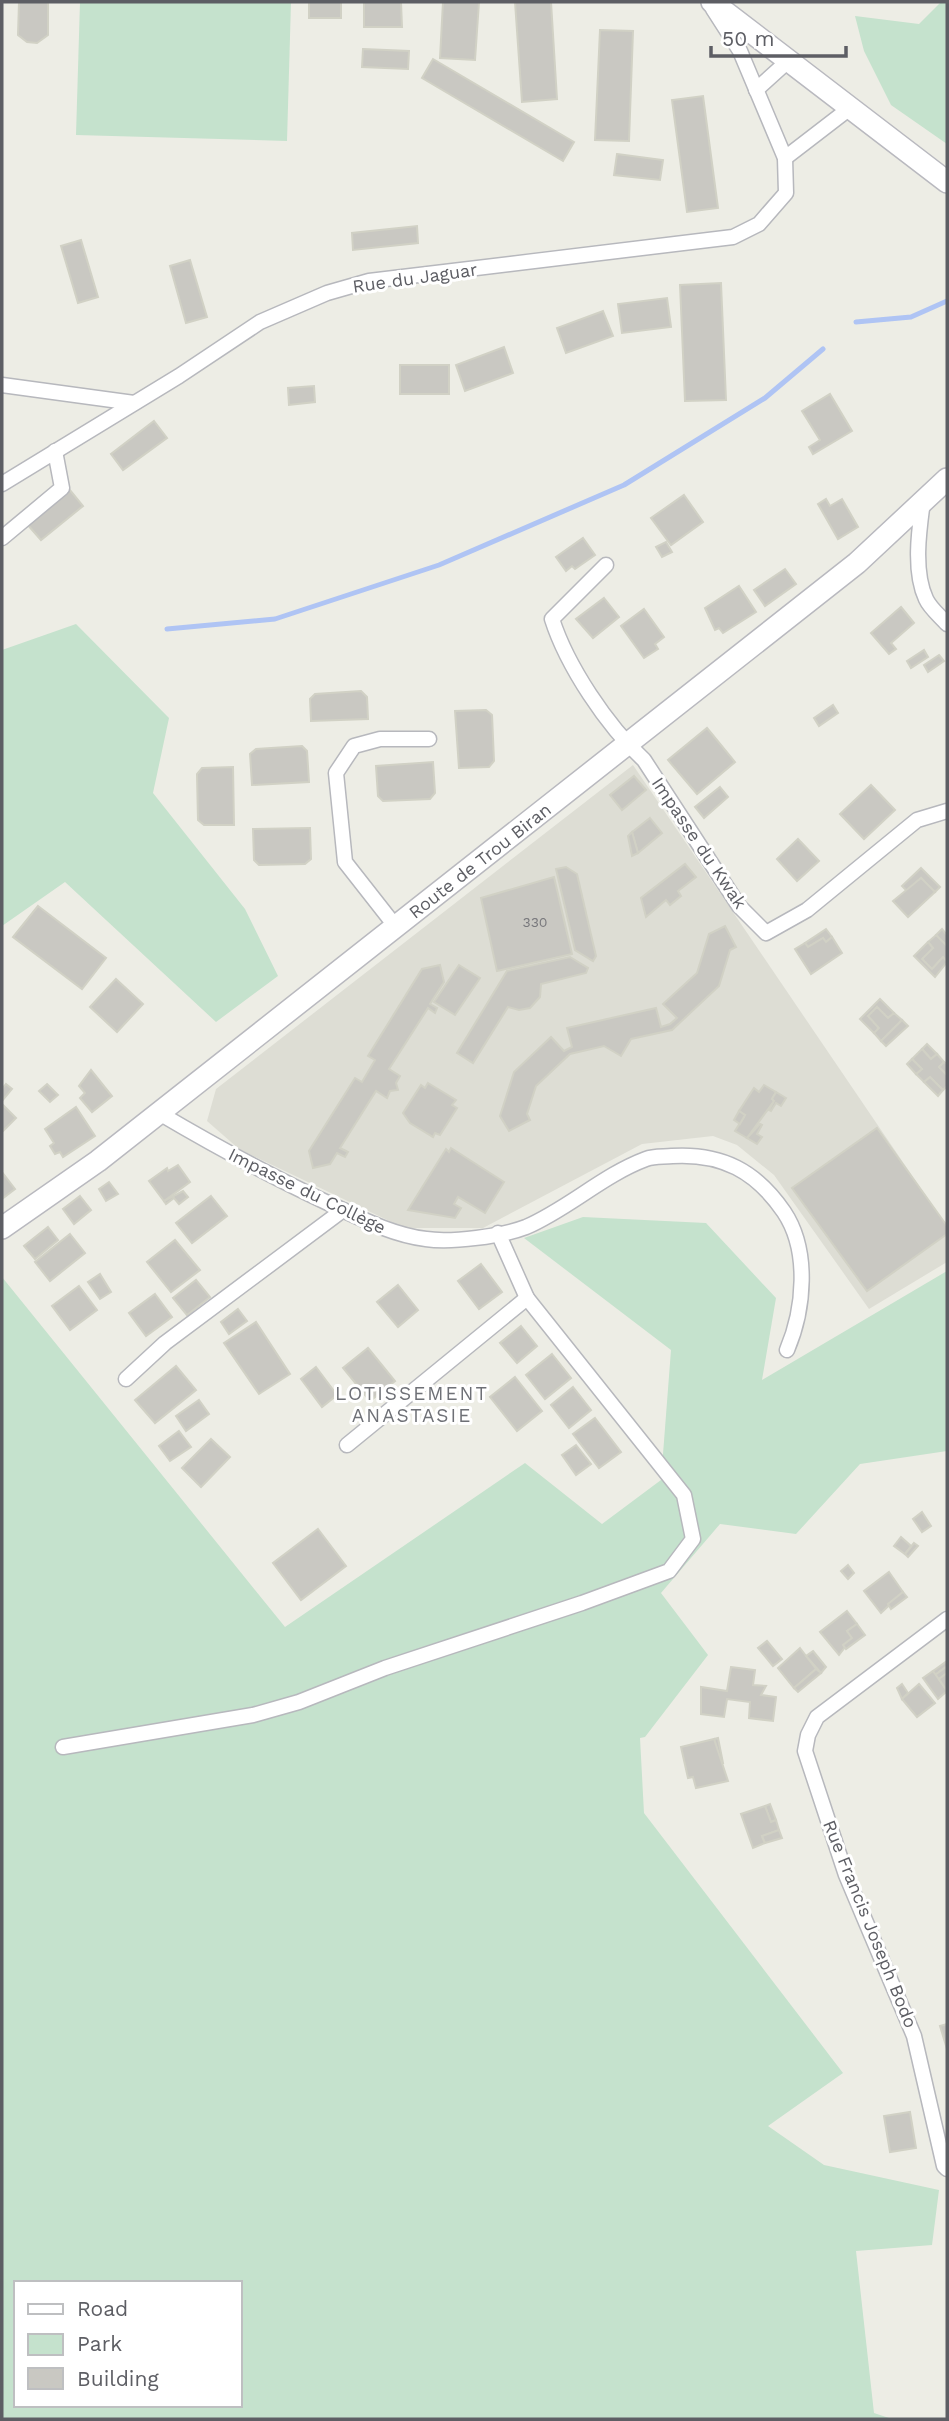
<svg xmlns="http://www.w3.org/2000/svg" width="949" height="2421" viewBox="0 0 949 2421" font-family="'Work Sans',sans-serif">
<rect width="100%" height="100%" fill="#edede5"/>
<polygon fill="#ddddd4" points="633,765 947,1227 947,1262 869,1309 774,1175 737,1145 713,1136 642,1144 483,1228 404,1228 239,1149 207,1121 216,1089"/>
<g fill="#c5e2cd" fill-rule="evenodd">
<polygon points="80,2 291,2 287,141 76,135"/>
<polygon points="941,2 947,2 947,144 891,105 864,51 855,16 919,24"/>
<polygon points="76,624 169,718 153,793 245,909 278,976 216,1022 65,882 2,926 2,650"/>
<path d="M583,1217l123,6 70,75 -14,82 185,-109v180l-87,13 -64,70 -76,-10 -59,69 47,62 -63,82 -5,1 4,75 199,260 -75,53 56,39 115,25 -7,55 -76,6 18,162 18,6h-890v-1142l283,350 240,-164 77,61 59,-44 10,-130 -147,-112zM16,2283h224v122h-224z"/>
</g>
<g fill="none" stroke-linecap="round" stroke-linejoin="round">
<g stroke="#afc4f4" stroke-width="5">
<polyline points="856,322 911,317 947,301"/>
<polyline points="167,629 275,619 439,565 624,485 765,398 823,349"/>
</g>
</g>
<g fill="#c9c8c2" stroke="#d1d1c5" stroke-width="2">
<polygon points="19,2 48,2 48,35 37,43 27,42 18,35"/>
<rect x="309" y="2" width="32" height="16"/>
<polygon points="364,2 401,2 402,27 364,27"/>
<polygon points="443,2 479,2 475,60 440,58"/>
<polygon points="515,2 551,2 557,99 522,102"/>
<polygon points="600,30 633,31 629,141 595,140"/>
<polygon points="363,49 409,51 408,69 362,67"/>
<polygon points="433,59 574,142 563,161 422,78"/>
<polygon points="703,96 718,208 687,212 672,100"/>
<polygon points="617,154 663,160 660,180 614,175"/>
<polygon points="417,226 418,243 353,250 352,233"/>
<polygon points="81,240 98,297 78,303 61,246"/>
<polygon points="190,260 207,317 186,323 170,266"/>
<polygon points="721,283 726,400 685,401 680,285"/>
<polygon points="667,298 671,327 622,333 618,304"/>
<polygon points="603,311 613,336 566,353 557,328"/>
<polygon points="504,347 513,373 465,391 456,365"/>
<rect x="400" y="365" width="49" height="29"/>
<polygon points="314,386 315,402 289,405 288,388"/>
<polygon points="830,394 852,431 813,454 809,447 820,440 802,411"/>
<polygon points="154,421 167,438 123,470 111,454"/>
<polygon points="69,489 83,506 41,540 27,524"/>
<polygon points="684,495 703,522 671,545 651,518"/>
<polygon points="826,499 830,506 842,499 858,527 838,539 818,504"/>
<polygon points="583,538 595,555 575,569 572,566 566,571 556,557"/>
<polygon points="666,542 672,552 662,557 656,547"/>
<polygon points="785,569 796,584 765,606 754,590"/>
<polygon points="739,586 756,612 723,633 719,628 715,630 705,608"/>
<polygon points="604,598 619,617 593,638 576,619"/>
<polygon points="901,607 914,623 891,643 896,649 889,654 871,633"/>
<polygon points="644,609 664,637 655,644 658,649 644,658 621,626"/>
<polygon points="924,650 928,657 911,668 907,661"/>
<polygon points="939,655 944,661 928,672 924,665"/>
<polygon points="361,691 367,697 368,719 311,721 310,699 315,694"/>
<polygon points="833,705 838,713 819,726 814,718"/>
<polygon points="486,710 492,715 494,761 489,767 459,768 455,711"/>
<polygon points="707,728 735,762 697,794 668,760"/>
<polygon points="302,746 307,751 309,782 252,785 250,754 256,749"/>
<polygon points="433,762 435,793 430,799 383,801 378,796 376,766"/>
<polygon points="233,767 234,825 204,825 198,820 197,774 202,768"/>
<polygon points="634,776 646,790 622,810 610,795"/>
<polygon points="871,785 895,810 864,839 840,814"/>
<polygon points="720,787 728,797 704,818 695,807"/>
<polygon points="650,818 662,833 638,853 632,832"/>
<polygon points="310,828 311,859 305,864 259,865 254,860 253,829"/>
<polygon points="632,832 638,853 632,856 628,836"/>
<polygon points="798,839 819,861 797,881 777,859"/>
<polygon points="685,864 696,877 678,891 681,896 670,905 666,900 646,917 641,898"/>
<polygon points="566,867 577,874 596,956 593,961 575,950 556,869"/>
<polygon points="921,868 940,887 935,892 921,878 907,891 902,886"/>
<polygon points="554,877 572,954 497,971 481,898"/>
<polygon points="921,878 935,892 908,917 893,901"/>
<polygon points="38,906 106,958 82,989 13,937"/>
<polygon points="725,926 736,947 730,950 719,986 672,1030 631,1039 621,1056 604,1046 570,1054 536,1086 527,1114 530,1120 509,1131 500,1116 514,1072 551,1037 564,1051 572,1047 567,1028 656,1008 661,1027 670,1024 677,1018 663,1004 697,973 709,934"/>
<polygon points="826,929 832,937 826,942 823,938 808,947 805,943"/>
<polygon points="942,929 947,935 947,946 936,935"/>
<polygon points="936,935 947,946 947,962 943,957 932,969 922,959 933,948 928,942"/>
<polygon points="832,937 842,953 811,974 795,949 805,943 808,947 823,938 826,942"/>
<polygon points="928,942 933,948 922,959 932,969 943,957 947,962 935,977 914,956"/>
<polygon points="570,957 588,968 586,973 541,984 540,997 530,1008 519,1010 508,1007 473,1063 457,1053 507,971"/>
<polygon points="440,965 444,982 430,1004 437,1008 435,1013 428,1008 389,1069 400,1076 396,1083 398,1090 390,1091 387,1098 376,1091 340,1148 348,1152 345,1157 337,1153 330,1164 313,1168 309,1151 355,1078 362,1082 375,1060 368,1056 422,969"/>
<polygon points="459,965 480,978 455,1015 434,1002"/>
<polygon points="116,979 143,1004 117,1032 90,1007"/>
<polygon points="880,999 894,1013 888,1018 877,1007 868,1016 879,1028 874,1033 860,1019"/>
<polygon points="877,1007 888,1018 894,1013 902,1020 881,1041 874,1033 879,1028 868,1016"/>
<polygon points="902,1020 908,1026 886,1046 881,1041"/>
<polygon points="927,1044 937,1054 931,1059 922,1049"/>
<polygon points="922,1049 931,1059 937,1054 944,1062 939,1067 947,1075 947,1086 943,1090 930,1077 924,1082 916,1074 922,1069 912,1059"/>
<polygon points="912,1059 922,1069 916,1074 907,1064"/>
<polygon points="944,1062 947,1064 947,1075 939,1067"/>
<polygon points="91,1070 112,1096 92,1112 80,1098 85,1093 79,1086"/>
<polygon points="930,1077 943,1090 938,1096 924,1082"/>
<polygon points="428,1083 456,1100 452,1105 457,1108 440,1135 435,1133 433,1137 410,1123 403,1113 421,1085 425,1088"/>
<polygon points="6,1084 12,1089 2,1101 2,1089"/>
<polygon points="47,1084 58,1095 50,1102 39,1091"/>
<polygon points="764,1085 776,1092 772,1099 774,1101 747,1138 735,1131 745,1115 739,1111 754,1088 759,1092"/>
<polygon points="776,1092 786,1098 781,1106 776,1103 771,1111 769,1110 774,1101 772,1099"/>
<polygon points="2,1104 16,1118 3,1131 2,1130"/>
<polygon points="76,1107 95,1136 63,1157 60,1152 55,1154 50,1146 54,1143 45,1129"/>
<polygon points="739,1111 745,1115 740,1124 734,1120"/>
<polygon points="760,1124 762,1125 757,1134 762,1137 757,1144 747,1138"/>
<polygon points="877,1128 947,1226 947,1234 867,1291 792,1188"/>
<polygon points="451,1148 504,1182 485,1213 458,1197 454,1204 461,1208 455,1218 408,1210 446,1149 449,1152"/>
<polygon points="178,1165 190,1182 164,1201 149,1181 167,1168 168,1171"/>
<polygon points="2,1172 15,1189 2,1199"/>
<polygon points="109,1182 118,1194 106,1201 99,1189"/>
<polygon points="183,1191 188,1197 179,1204 174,1198 166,1204 164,1201"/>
<polygon points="80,1196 91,1210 74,1224 63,1209"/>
<polygon points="211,1196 227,1216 192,1243 176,1223"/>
<polygon points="48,1227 58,1240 35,1259 24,1246"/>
<polygon points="70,1234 85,1253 50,1281 35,1262"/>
<polygon points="175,1240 200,1270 171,1292 147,1262"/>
<polygon points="481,1264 502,1292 479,1309 458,1281"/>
<polygon points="100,1274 111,1292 100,1299 88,1282"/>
<polygon points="196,1280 210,1297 187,1315 173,1298"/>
<polygon points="398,1285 418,1310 398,1327 377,1302"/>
<polygon points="79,1286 97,1310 70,1330 52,1306"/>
<polygon points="155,1294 172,1317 146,1336 129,1313"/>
<polygon points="238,1309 247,1321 229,1334 221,1322"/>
<polygon points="256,1322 290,1374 259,1394 224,1343"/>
<polygon points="521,1326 537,1346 517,1363 500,1343"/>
<polygon points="368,1348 395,1381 370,1401 343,1368"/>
<polygon points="552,1354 571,1378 545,1399 526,1375"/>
<polygon points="176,1366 196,1390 155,1423 135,1400"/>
<polygon points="316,1367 337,1395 322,1407 301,1379"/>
<polygon points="515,1377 542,1411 517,1431 490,1397"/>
<polygon points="573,1387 591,1410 569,1428 551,1405"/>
<polygon points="199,1400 209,1414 186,1431 176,1416"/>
<polygon points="595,1418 621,1452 599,1468 573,1434"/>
<polygon points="179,1431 191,1447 170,1461 159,1446"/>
<polygon points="211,1439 230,1457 201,1487 182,1468"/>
<polygon points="576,1445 591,1464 576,1475 562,1455"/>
<polygon points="922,1512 931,1526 922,1532 913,1519"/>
<polygon points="318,1529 346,1566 301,1600 273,1563"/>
<polygon points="901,1537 911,1546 905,1554 894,1546"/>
<polygon points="914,1543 918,1546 908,1557 905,1554"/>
<polygon points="848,1565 854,1573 848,1579 841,1571"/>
<polygon points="889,1572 903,1592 881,1613 864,1591"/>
<polygon points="903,1592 907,1597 891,1609 888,1604"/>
<polygon points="847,1611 857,1624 847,1631 852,1638 839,1655 820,1632"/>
<polygon points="857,1624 865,1635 846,1649 843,1645 852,1638 847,1631"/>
<polygon points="767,1641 782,1659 773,1666 758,1648"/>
<polygon points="800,1648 816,1669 794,1688 778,1668"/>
<polygon points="813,1651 826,1667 821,1673 806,1656"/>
<polygon points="947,1661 947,1666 935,1675 933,1671"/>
<polygon points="731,1667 755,1670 753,1685 766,1686 761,1695 776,1697 773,1721 749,1718 750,1702 727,1699 724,1717 701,1714 701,1687 727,1691"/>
<polygon points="946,1667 947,1673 939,1679 935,1675"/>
<polygon points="816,1669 821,1673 798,1692 794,1688"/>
<polygon points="933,1671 947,1691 938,1699 923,1678"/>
<polygon points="947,1673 947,1691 939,1679"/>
<polygon points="902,1684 908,1693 902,1699 897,1688"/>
<polygon points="919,1684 935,1703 917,1717 902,1699"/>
<polygon points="718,1738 723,1763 721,1763 714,1739"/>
<polygon points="714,1739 728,1781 696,1788 693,1777 688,1778 681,1747"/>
<polygon points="770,1804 776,1820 771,1822 765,1806"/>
<polygon points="765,1806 771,1822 776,1820 779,1830 762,1836 765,1843 753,1848 741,1814"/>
<polygon points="779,1830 782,1838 765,1843 762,1836"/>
<polygon points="947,2024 947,2049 940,2026"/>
<polygon points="910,2112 916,2148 890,2152 884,2116"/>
</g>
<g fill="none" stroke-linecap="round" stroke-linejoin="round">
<g stroke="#b7b8bd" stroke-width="17">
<g id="minor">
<polyline points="756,90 788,61"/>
<polyline points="785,158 850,108"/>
<polyline points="2,385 134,403"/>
<polyline points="2,484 179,376 260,322 327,293 369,281 733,237 759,224 786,193 785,158 740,51 713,9"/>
<path d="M923,501c-4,29 -10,70 3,98 4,9 14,17 21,25"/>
<polyline points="2,538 62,488 55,451"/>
<path d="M606,565l-54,54c15,47 55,107 92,141l95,146 27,27 41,-23 110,-90 30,-9"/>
<polyline points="396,927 345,862 336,773 354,746 380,739 429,739"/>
<path d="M159,1113c56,33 113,64 173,92 30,14 61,30 94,34 25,4 77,-3 100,-12 42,-18 77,-52 120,-68 8,-3 18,-2 26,-3 50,-3 84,15 112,56 26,39 20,98 3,138"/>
<polyline points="126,1379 165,1343 343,1210"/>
<polyline points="347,1445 527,1298"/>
<polyline points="947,1619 817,1717 808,1735 805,1751 846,1875 914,2036 944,2166 947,2169"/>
<polyline points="63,1747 253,1715 299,1702 385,1668 582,1603 669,1571 693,1539 684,1495 527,1298 498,1233"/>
</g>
</g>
<g stroke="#b9b9bf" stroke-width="24">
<g id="secondary">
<polyline points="712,2 947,182"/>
<polyline points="2,1228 98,1161 857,563 947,479"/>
</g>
</g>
<use href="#minor" stroke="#fff" stroke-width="14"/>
<use href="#secondary" stroke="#fff" stroke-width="21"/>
</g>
<g text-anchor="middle" stroke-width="6" stroke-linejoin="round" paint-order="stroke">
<g font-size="14" fill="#78787c">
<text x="535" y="927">330</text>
</g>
<g font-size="18" fill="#5d5e64" stroke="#fff">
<text transform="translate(415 278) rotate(-8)" y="6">Rue du Jaguar</text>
<text transform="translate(699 843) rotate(56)" y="6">Impasse du Kwak</text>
<text transform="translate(480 861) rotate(-38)" y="6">Route de Trou Biran</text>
<text transform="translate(307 1191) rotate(26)" y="6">Impasse du Collège</text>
<text transform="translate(870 1924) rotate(68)" y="6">Rue Francis Joseph Bodo</text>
</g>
<g font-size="19" letter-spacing="2" fill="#6e7076" stroke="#fff">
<text x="412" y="1400">LOTISSEMENT<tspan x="412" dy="22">ANASTASIE</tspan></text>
</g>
</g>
<rect width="949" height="2421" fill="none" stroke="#5d5e64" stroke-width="7"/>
<rect x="14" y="2281" width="228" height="126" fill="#ffffff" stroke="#bebfc1" stroke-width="2"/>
<rect x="28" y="2304" width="35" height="10" fill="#ffffff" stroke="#bebfc1" stroke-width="2"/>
<text x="77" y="2316" font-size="21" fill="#5d5e64">Road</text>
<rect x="28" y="2334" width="35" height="21" fill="#c5e2cd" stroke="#bebfc1" stroke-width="2"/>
<text x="77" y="2351" font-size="21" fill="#5d5e64">Park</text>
<rect x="28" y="2368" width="35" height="21" fill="#c9c8c2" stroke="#bebfc1" stroke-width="2"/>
<text x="77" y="2386" font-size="21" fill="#5d5e64">Building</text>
<path d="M711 46v10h135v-10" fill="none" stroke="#5d5e64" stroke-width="3.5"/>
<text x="722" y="46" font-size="21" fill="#5d5e64" stroke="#ffffff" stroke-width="5" paint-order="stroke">50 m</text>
</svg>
